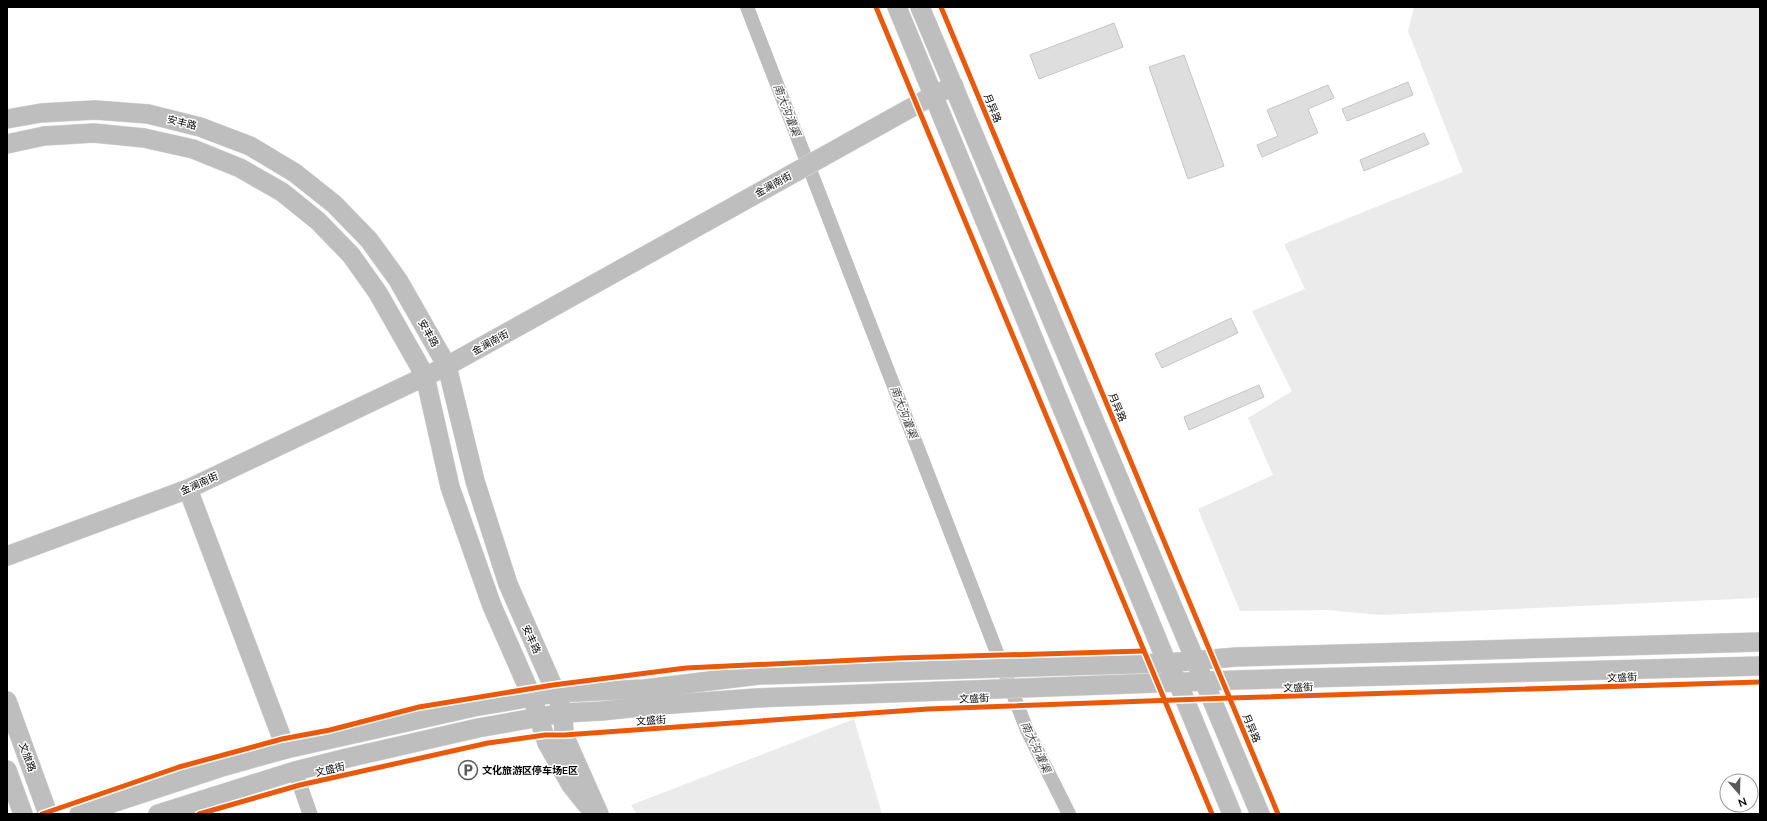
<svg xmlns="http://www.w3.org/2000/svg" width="1767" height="821" viewBox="0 0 1767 821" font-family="'Nunito Sans','Noto Sans SC',sans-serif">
<rect width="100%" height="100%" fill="#fff"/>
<g fill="#ebebeb">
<polygon points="1414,7 1760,7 1760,598 1380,615 1328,610 1240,611 1198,509 1273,475 1248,418 1292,391 1252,311 1305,289 1284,244 1463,172 1408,31"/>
<polygon points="854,719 882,814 637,814 631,805"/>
</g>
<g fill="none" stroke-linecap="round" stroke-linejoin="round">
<polyline stroke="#bdbdbd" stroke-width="14" points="747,7 1027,730 1069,814"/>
</g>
<g fill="#dedede" stroke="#c6c6c6">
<polygon points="1114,23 1123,47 1039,79 1030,55"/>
<polygon points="1184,55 1224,166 1188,179 1149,67"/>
<polygon points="1408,82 1413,95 1347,121 1342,109"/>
<polygon points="1328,85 1334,98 1308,109 1318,133 1262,157 1257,145 1278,136 1267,110"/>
<polygon points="1424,133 1429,144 1364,171 1360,160"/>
<polygon points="1231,318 1238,333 1162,368 1155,354"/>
<polygon points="1259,385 1264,397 1189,430 1184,417"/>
</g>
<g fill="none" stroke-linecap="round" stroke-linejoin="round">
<g stroke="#dbdbdb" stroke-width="20">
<g id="major">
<polyline points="897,7 1167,663 1178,683 1232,814"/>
<polyline points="920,7 1260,814"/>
<polyline points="7,119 41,113 95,110 148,114 200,127 250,146 295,173 334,204 369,240 398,280 447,366 475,481 508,584 556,693 563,713 564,735 599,814"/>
<polyline points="7,144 44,136 94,133 144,138 193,149 240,168 282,192 318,221 351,255 378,293 425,376 450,487 492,606 532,697 547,743 571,785 587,805"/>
<polyline points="188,489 286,749"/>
<polyline points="7,556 188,489 447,366 934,95 954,86"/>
<polyline points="7,701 48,814"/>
<polyline points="7,770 23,814"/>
<polyline points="79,814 225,766 286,749 474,707 556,693 644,689 759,675 1167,663 1236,657 1760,642"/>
<polyline points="158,814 295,771 343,759 478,728 563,713 602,711 659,705 757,698 1237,680 1760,666"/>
</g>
</g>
<polyline stroke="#bebebe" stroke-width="15" points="295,771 310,814"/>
<use href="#major" stroke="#bebebe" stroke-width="19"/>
<g stroke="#fff" stroke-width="8">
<g id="cycleway">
<polyline points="876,7 1212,814"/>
<polyline points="941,7 1278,814"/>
<polyline points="42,814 179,767 282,739 330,730 419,707 553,685 686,668 899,658 1144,651"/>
<polyline points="199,814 300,785 488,743 545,735 564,735 928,709 1230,698 1760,682"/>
</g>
</g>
<use href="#cycleway" stroke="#e8590c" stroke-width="5"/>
</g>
<defs>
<g id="parking-ring" transform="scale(1)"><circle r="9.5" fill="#fff" stroke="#595959" stroke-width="1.5"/><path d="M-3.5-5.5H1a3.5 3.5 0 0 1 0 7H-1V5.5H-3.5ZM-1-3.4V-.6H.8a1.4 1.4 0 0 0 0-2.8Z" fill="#595959"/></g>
</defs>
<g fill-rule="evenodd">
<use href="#parking-ring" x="468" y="770"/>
</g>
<g text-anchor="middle" stroke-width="3" stroke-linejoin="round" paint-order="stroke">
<g font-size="10" fill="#000" stroke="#fff">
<text transform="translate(993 108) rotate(68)" y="4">月异路</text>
<text transform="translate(182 122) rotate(14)" y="4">安丰路</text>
<text transform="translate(773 184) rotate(-29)" y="4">金澜南街</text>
<text transform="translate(429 333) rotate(60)" y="4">安丰路</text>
<text transform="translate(490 342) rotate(-29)" y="4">金澜南街</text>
<text transform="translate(1118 407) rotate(67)" y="4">月异路</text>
<text transform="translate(199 483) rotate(-24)" y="4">金澜南街</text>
<text transform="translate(532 639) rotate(66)" y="4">安丰路</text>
<text transform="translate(1622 677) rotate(-2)" y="4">文盛街</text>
<text transform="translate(1298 687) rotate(-2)" y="4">文盛街</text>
<text transform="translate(974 698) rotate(-2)" y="4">文盛街</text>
<text transform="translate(651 720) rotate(-4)" y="4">文盛街</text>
<text transform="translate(1252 728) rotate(67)" y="4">月异路</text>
<text transform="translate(28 757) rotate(70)" y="4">文旅路</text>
<text transform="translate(330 769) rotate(-13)" y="4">文盛街</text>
</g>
<g font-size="10" font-weight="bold" fill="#000" stroke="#fff" text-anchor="start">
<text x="482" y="774">文化旅游区停车场E区</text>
</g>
<g font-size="11" font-style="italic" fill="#424242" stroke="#fff">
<text transform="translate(787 110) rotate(69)" y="4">南大沟灌渠</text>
<text transform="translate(904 412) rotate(69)" y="4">南大沟灌渠</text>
<text transform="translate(1036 747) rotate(65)" y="4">南大沟灌渠</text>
</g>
</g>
<rect width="1767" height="821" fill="none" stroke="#000000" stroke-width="16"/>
<g transform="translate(1739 793) rotate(160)"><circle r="19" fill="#ffffff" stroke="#999999"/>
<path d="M0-3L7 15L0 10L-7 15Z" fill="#595959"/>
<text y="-6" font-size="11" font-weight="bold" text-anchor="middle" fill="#000000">N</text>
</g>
</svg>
